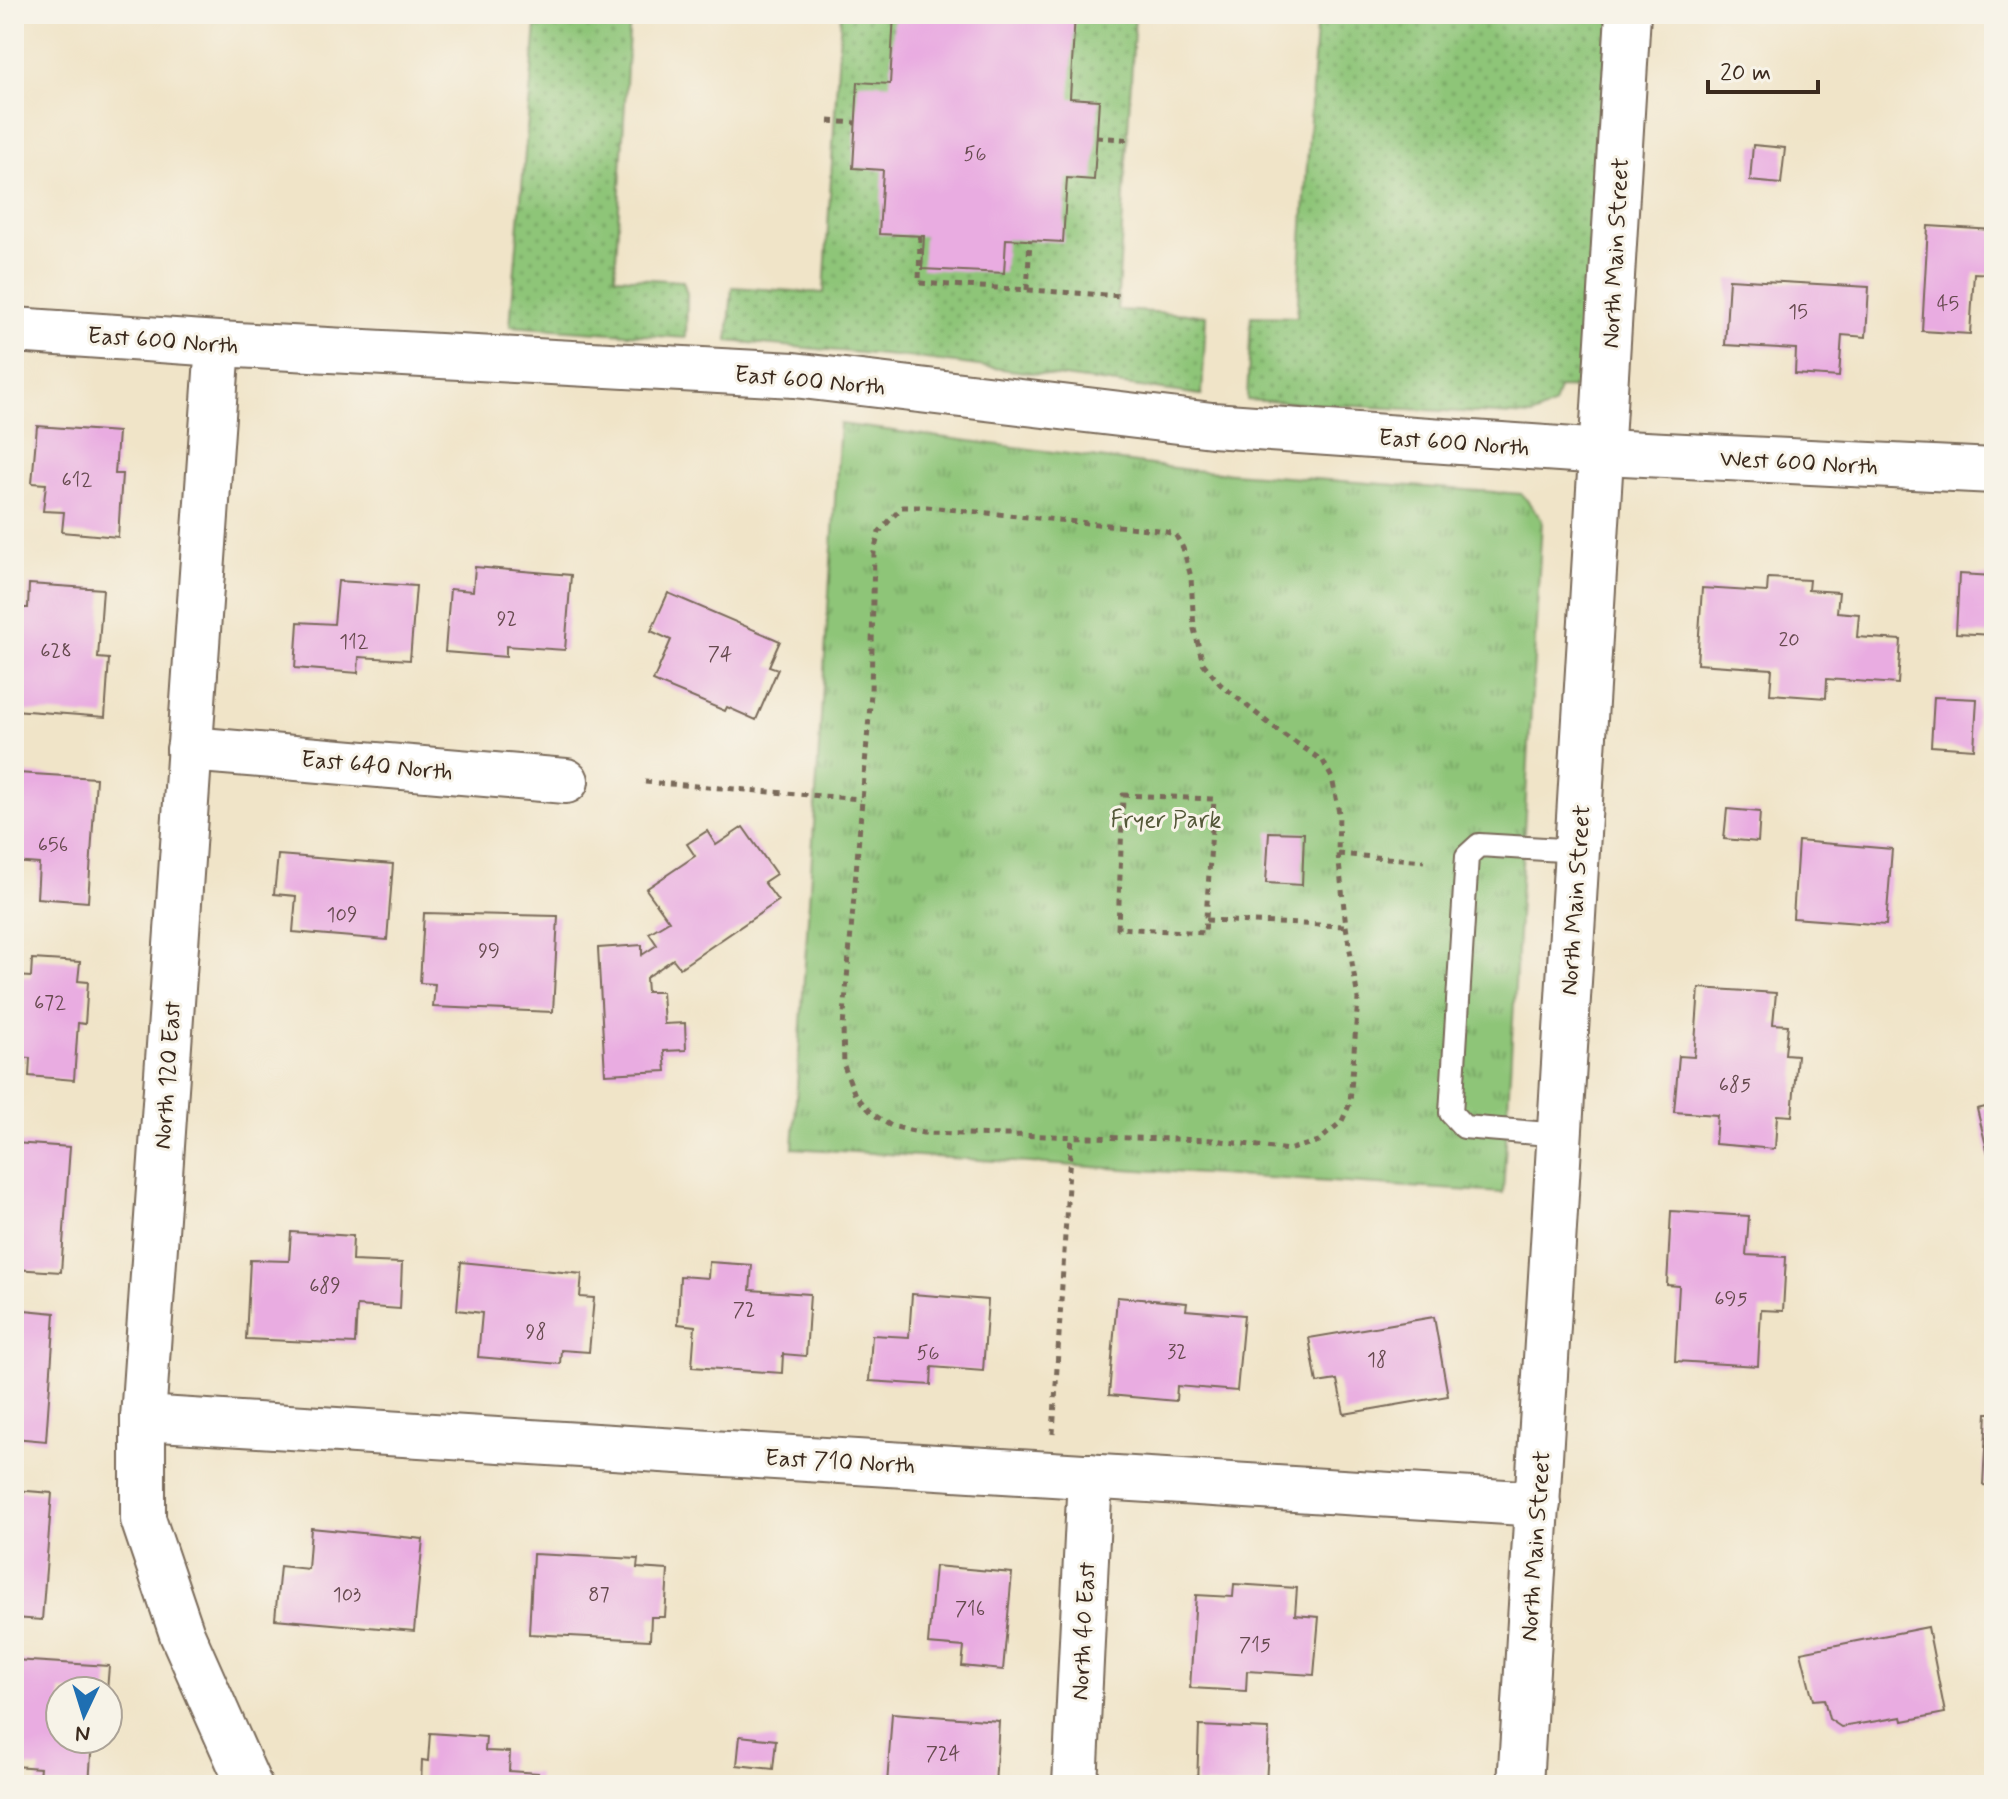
<svg xmlns="http://www.w3.org/2000/svg" width="2008" height="1799" viewBox="0 0 2008 1799" font-family="Mynerve,sans-serif">
<defs>
<pattern id="grass-dots" width="8" height="8" patternUnits="userSpaceOnUse" patternTransform="scale(2)"><rect width="8" height="8" fill="#8ec578"/><path d="M2 2h.1M6 6h.1" fill="none" stroke="#75a062" stroke-width="1.8" stroke-linecap="round"/></pattern>
<pattern id="park-tufts" width="24" height="20" patternUnits="userSpaceOnUse" patternTransform="scale(2)"><rect width="24" height="20" fill="#8ec578"/><path d="M3 7l-1-3M5 7V3M7 7l1-3M15 17l-1-3M17 17v-4M19 17l1-3" fill="none" stroke="#75a062"/></pattern>
</defs>
<rect width="100%" height="100%" fill="#f7f3e8"/>
<filter id="ink" filterUnits="userSpaceOnUse"><feTurbulence type="fractalNoise" baseFrequency=".0125" numOctaves="2"/><feDisplacementMap in="SourceGraphic" scale="16" xChannelSelector="R" yChannelSelector="G"/><feConvolveMatrix kernelMatrix="1 2 1 2 8 2 1 2 1" color-interpolation-filters="sRGB"/></filter>
<filter id="wash" filterUnits="userSpaceOnUse"><feTurbulence type="fractalNoise" baseFrequency=".006" numOctaves="4" result="noise"/><feDisplacementMap in="SourceGraphic" scale="32" xChannelSelector="R" yChannelSelector="G"/><feGaussianBlur stdDeviation="1.8" result="paint"/><feColorMatrix in="noise" values="0 0 0 0 0 0 0 0 0 0 0 0 0 0 0 0 0 1.4 0 .05"/><feComposite in="paint" operator="in"/></filter>
<g filter="url(#wash)">
<rect width="100%" height="100%" fill="#f0e4c8"/>
<g fill="url(#grass-dots)" stroke="#64784b" stroke-width="2">
<polygon points="537,14 630,14 615,277 683,281 687,294 686,338 510,326"/>
<polygon points="841,14 1135,14 1117,310 1206,315 1202,395 917,358 728,341 732,287 824,293"/>
<polygon points="1317,14 1612,14 1592,389 1559,388 1554,405 1532,416 1247,400 1251,316 1297,317"/>
</g>
<polygon fill="url(#park-tufts)" stroke="#64784b" stroke-width="2" points="840,424 1190,470 1522,494 1542,520 1503,1193 793,1148"/>
<g id="blocks">
<g fill="#e9ace1">
<polygon points="894,14 1075,14 1070,98 1099,100 1094,180 1067,178 1063,242 1006,239 1004,273 922,269 924,236 879,234 883,170 853,168 858,82 890,84"/>
<polygon points="1753,145 1785,148 1781,184 1750,181"/>
<polygon points="1928,226 1994,230 1994,274 1974,273 1970,334 1922,331"/>
<polygon points="1729,279 1869,287 1866,337 1842,335 1839,377 1795,374 1796,349 1725,345"/>
<polygon points="37,426 118,432 115,474 122,474 118,537 62,532 64,512 43,511 46,484 32,483"/>
<polygon points="475,567 571,575 565,650 506,646 506,657 445,652 450,589 473,591"/>
<polygon points="1959,574 1994,576 1994,635 1956,633"/>
<polygon points="1768,578 1809,580 1808,590 1839,592 1837,612 1859,614 1857,637 1901,640 1898,684 1827,679 1826,698 1770,694 1772,669 1697,664 1702,588 1767,592"/>
<polygon points="338,581 416,586 410,660 359,657 358,673 295,668 298,622 334,624"/>
<polygon points="29,584 103,589 98,658 109,659 105,717 14,710 14,643 18,608 28,608"/>
<polygon points="668,593 780,641 769,666 778,669 756,720 727,707 725,711 653,681 671,640 651,631"/>
<polygon points="1934,697 1977,699 1974,749 1931,746"/>
<polygon points="17,773 96,778 88,902 37,898 39,864 14,862"/>
<polygon points="1727,809 1760,812 1758,842 1724,839"/>
<polygon points="743,827 776,874 764,882 778,901 680,968 673,959 646,978 647,992 662,992 664,1024 685,1023 686,1050 664,1051 666,1071 605,1074 598,948 642,945 642,955 657,945 649,933 669,921 646,889 695,856 687,844 707,831 716,845"/>
<polygon points="1269,832 1304,833 1302,885 1266,883"/>
<polygon points="1798,841 1892,849 1886,925 1793,918"/>
<polygon points="278,855 393,864 387,940 293,932 296,896 274,894"/>
<polygon points="424,913 558,916 553,1012 433,1007 435,984 420,983"/>
<polygon points="32,959 80,962 78,981 88,982 85,1024 78,1023 74,1080 29,1076 30,1058 14,1057 14,976 31,977"/>
<polygon points="1699,988 1776,993 1773,1024 1788,1025 1785,1054 1797,1055 1792,1116 1777,1115 1775,1149 1715,1144 1717,1115 1674,1112 1679,1056 1694,1057"/>
<polygon points="1994,1105 1994,1174 1993,1174 1977,1109"/>
<polygon points="14,1143 70,1147 61,1272 14,1269"/>
<polygon points="1671,1211 1749,1216 1746,1255 1786,1257 1783,1311 1761,1310 1758,1366 1675,1361 1679,1286 1667,1285"/>
<polygon points="291,1232 353,1236 352,1261 402,1263 400,1309 357,1306 355,1344 246,1339 250,1260 289,1261"/>
<polygon points="461,1262 582,1274 580,1297 594,1298 589,1352 561,1350 560,1364 478,1357 482,1313 457,1310"/>
<polygon points="709,1262 752,1265 750,1290 810,1294 806,1356 783,1354 782,1373 692,1367 695,1326 678,1324 680,1276 708,1278"/>
<polygon points="912,1294 988,1300 983,1371 932,1367 931,1385 869,1381 872,1335 909,1337"/>
<polygon points="1117,1297 1187,1303 1186,1310 1244,1315 1237,1391 1177,1386 1176,1401 1109,1395"/>
<polygon points="14,1309 55,1313 46,1441 14,1438"/>
<polygon points="1434,1317 1448,1396 1344,1414 1337,1380 1317,1383 1309,1338"/>
<polygon points="1987,1413 1994,1413 1994,1486 1983,1485"/>
<polygon points="14,1490 52,1493 42,1620 14,1618"/>
<polygon points="311,1528 423,1539 414,1631 275,1619 280,1566 308,1569"/>
<polygon points="533,1554 638,1559 637,1568 668,1570 665,1617 651,1617 650,1640 529,1634"/>
<polygon points="935,1566 1012,1573 1003,1670 962,1666 964,1647 928,1644"/>
<polygon points="1234,1584 1297,1588 1295,1615 1319,1617 1314,1675 1247,1671 1246,1691 1190,1688 1196,1595 1233,1597"/>
<polygon points="1928,1627 1945,1713 1903,1721 1902,1717 1841,1727 1829,1719 1824,1699 1813,1700 1801,1652"/>
<polygon points="14,1660 109,1666 107,1691 60,1691 60,1739 92,1739 89,1785 38,1785 40,1768 14,1766"/>
<polygon points="892,1713 999,1721 995,1785 887,1785"/>
<polygon points="1199,1726 1269,1729 1266,1785 1197,1785"/>
<polygon points="430,1733 486,1737 485,1751 510,1752 509,1771 538,1773 537,1785 421,1785 422,1760 428,1761"/>
<polygon points="740,1736 776,1740 773,1769 737,1765"/>
</g>
</g>
</g>
<g filter="url(#ink)">
<use href="#blocks" fill-opacity="0" stroke="#7a6b5a" stroke-width="2"/>
<g fill="none" stroke-linecap="round" stroke-linejoin="round">
<g stroke="#7a6b5a" stroke-width="26">
<polyline id="service" points="1561,1135 1464,1127 1451,1113 1467,856 1479,845 1579,851"/>
</g>
<g stroke="#7a6b5a" stroke-width="48">
<g id="minor">
<polyline points="218,344 143,1418 143,1519 182,1634 249,1785"/>
<polyline points="189,749 566,781"/>
<polyline points="143,1418 1538,1504"/>
<polyline points="1075,1785 1090,1476"/>
<polyline points="1520,1785 1628,14"/>
</g>
</g>
<g stroke="#7a6b5a" stroke-width="48">
<polyline id="tertiary" points="14,330 218,344 794,375 1212,425 1603,452 1994,471"/>
</g>
<g stroke="#7a6b5a" stroke-width="5" stroke-dasharray="6 6" stroke-linecap="butt">
<polyline points="862,14 894,16"/>
<polyline points="829,121 856,123"/>
<polyline points="1097,137 1132,140"/>
<polyline points="920,236 919,283 1122,296"/>
<polyline points="1027,290 1030,241"/>
<polygon points="902,507 927,507 1158,530 1175,534 1183,548 1191,577 1194,629 1203,663 1220,684 1277,730 1323,761 1332,778 1339,813 1338,854 1346,926 1358,999 1350,1103 1342,1121 1319,1141 1288,1150 1214,1140 923,1133 891,1126 873,1114 855,1095 844,1066 843,1027 871,693 874,552 879,532"/>
<polyline points="645,782 861,799"/>
<polygon points="1123,795 1214,799 1205,933 1118,928"/>
<polyline points="1338,854 1424,861"/>
<polyline points="1206,920 1346,926"/>
<polyline points="1053,1434 1071,1136"/>
</g>
<use href="#service" stroke="#fff" stroke-width="22"/>
<use href="#minor" stroke="#fff" stroke-width="44"/>
<use href="#tertiary" stroke="#fff" stroke-width="44"/>
</g>
</g>
<g text-anchor="middle" stroke-width="6" stroke-linejoin="round" paint-order="stroke">
<g font-size="20" fill="#664a4f">
<text x="975" y="160">56</text>
<text x="1948" y="310">45</text>
<text x="1798" y="318">15</text>
<text x="77" y="486">612</text>
<text x="507" y="625">92</text>
<text x="1789" y="646">20</text>
<text x="354" y="648">112</text>
<text x="56" y="657">628</text>
<text x="720" y="660">74</text>
<text x="53" y="851">656</text>
<text x="342" y="921">109</text>
<text x="489" y="957">99</text>
<text x="50" y="1009">672</text>
<text x="1735" y="1091">685</text>
<text x="325" y="1292">689</text>
<text x="1731" y="1305">695</text>
<text x="744" y="1316">72</text>
<text x="536" y="1338">98</text>
<text x="1177" y="1358">32</text>
<text x="928" y="1359">56</text>
<text x="1377" y="1366">18</text>
<text x="347" y="1601">103</text>
<text x="599" y="1601">87</text>
<text x="970" y="1615">716</text>
<text x="1255" y="1651">715</text>
<text x="943" y="1760">724</text>
</g>
<g font-size="24" fill="#3b2a1e" stroke="#f7f3e8">
<text transform="translate(1615 253) rotate(-87)" y="8">North Main Street</text>
<text transform="translate(163 340) rotate(4)" y="8">East 600 North</text>
<text transform="translate(810 380) rotate(5)" y="8">East 600 North</text>
<text transform="translate(1454 442) rotate(4)" y="8">East 600 North</text>
<text transform="translate(1799 462) rotate(3)" y="8">West 600 North</text>
<text transform="translate(377 765) rotate(5)" y="8">East 640 North</text>
<text transform="translate(1575 900) rotate(-86)" y="8">North Main Street</text>
<text transform="translate(167 1075) rotate(-86)" y="8">North 120 East</text>
<text transform="translate(840 1461) rotate(3)" y="8">East 710 North</text>
<text transform="translate(1535 1546) rotate(-86)" y="8">North Main Street</text>
<text transform="translate(1083 1631) rotate(-87)" y="8">North 40 East</text>
</g>
<g font-size="24" fill="#545839" stroke="#f7f3e8">
<text x="1166" y="827">Fryer Park</text>
</g>
</g>
<rect width="2008" height="1799" fill="none" stroke="#f7f3e8" stroke-width="48"/>
<g transform="translate(84 1715) rotate(184)"><circle r="38" fill="#f7f3e8" stroke="#aca397" stroke-width="2"/>
<path d="M0-6L14 30L0 20L-14 30Z" fill="#1f6fb2"/>
<text y="-12" font-size="22" font-weight="bold" text-anchor="middle" fill="#3b2a1e">N</text>
</g>
<path d="M1708 80v12h110v-12" fill="none" stroke="#3b2a1e" stroke-width="4"/>
<text x="1720" y="80" font-size="24" fill="#3b2a1e" stroke="#f7f3e8" stroke-width="6" paint-order="stroke">20 m</text>
</svg>
